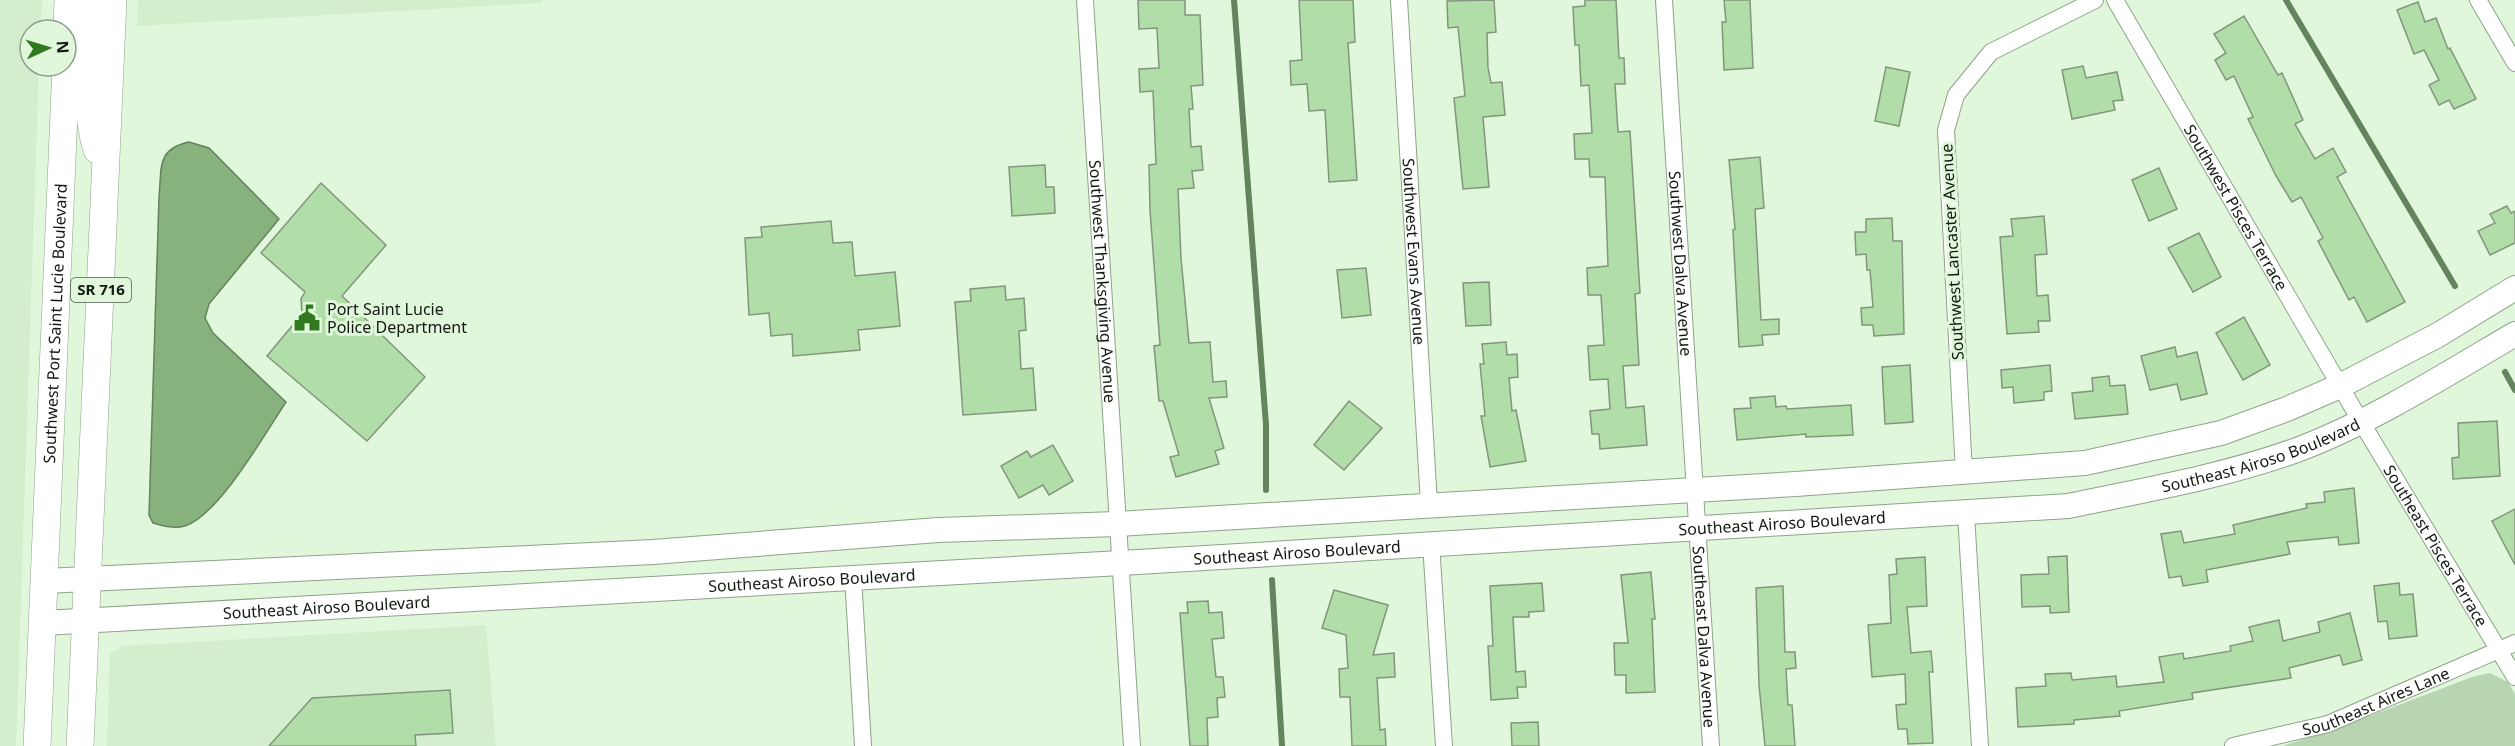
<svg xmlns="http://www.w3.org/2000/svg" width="2515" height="746" viewBox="0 0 2515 746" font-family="'Noto Sans',sans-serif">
<rect width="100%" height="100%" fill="#e1f7dc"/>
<g fill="#d3eecd">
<polygon points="0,0 42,0 41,30 30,30 30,66 39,66 16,746 0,746"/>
<polygon points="138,0 542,0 542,3 137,26"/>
<polygon points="486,625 496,746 107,746 110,654 123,646"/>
</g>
<polygon fill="#b7d5b1" points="2490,673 2508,682 2515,694 2515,746 2282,746 2333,730 2472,677"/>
<path fill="#87b27e" stroke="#64845d" stroke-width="1.5" d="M189,142l20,6 70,71 -70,85 -4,14 8,15 73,69c-20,30 -67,113 -101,124 -11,3 -22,0 -32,-3l-4,-8 10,-318c3,-29 -3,-48 30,-55z"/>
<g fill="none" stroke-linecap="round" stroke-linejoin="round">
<g stroke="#64845d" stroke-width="6">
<polyline points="1234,0 1266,425 1266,490"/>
<polyline points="2286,0 2455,286"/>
<polyline points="2505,372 2515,390"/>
<polyline points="1272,580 1282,746"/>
</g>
</g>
<g fill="#b1dea8" stroke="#82967d" stroke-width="1.5">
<polygon points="1138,0 1185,0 1185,15 1200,15 1203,85 1191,86 1193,109 1189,109 1191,147 1201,146 1203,170 1192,171 1194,188 1178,189 1181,258 1189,343 1210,342 1213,382 1226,381 1227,397 1209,398 1224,448 1215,451 1219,464 1176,477 1170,457 1179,455 1163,401 1159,401 1154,346 1160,345 1150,210 1149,165 1156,164 1153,91 1140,92 1139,69 1159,68 1157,28 1139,29"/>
<polygon points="1299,0 1353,0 1355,42 1348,43 1357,180 1329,182 1325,110 1309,111 1307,84 1291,85 1290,61 1302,60"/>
<polygon points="1494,0 1496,32 1487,33 1488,68 1491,83 1502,82 1505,115 1483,117 1489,187 1463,189 1454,98 1465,96 1458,27 1448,28 1447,1"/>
<polygon points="1585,0 1616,0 1619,58 1624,58 1625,84 1615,84 1618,132 1630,131 1640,293 1635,294 1639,365 1623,366 1626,408 1644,406 1647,445 1600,449 1599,434 1592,434 1590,411 1610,409 1608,379 1590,380 1588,346 1604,345 1601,295 1588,295 1587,268 1608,266 1605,177 1590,177 1589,159 1575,159 1574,134 1592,133 1589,85 1581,86 1579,45 1575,45 1573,7 1585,6"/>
<polygon points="1724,0 1750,0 1753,68 1724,70 1722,22 1726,22"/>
<polygon points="2418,2 2425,22 2436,18 2448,49 2450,48 2476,99 2454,109 2449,100 2439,105 2429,85 2439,80 2424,50 2414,54 2397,10"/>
<polygon points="2244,16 2278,75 2282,73 2303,120 2295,124 2315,159 2333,148 2346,172 2337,177 2405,302 2367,322 2354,297 2349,300 2318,241 2323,238 2301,197 2292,202 2276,176 2248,119 2253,117 2234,76 2226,80 2215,60 2226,53 2214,34"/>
<polygon points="2083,66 2086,78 2117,72 2123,100 2113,101 2115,110 2072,119 2062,70"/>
<polygon points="1886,67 1910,72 1899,126 1875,121"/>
<polygon points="1760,157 1764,208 1755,209 1761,320 1779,319 1779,334 1762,335 1763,345 1739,347 1733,230 1735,229 1729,160"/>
<polygon points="1045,165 1046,187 1054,187 1055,213 1012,216 1009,167"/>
<polygon points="2159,168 2177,209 2149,221 2132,180"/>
<polygon points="321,183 386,245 342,296 425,377 367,441 267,356 302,314 301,299 305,292 261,253"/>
<polygon points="2507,206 2511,213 2515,211 2515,243 2490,255 2478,231 2495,223 2490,214"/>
<polygon points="2044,216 2047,254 2035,255 2037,296 2048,295 2050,321 2038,321 2039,332 2007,334 2000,237 2013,236 2011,219"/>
<polygon points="1892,218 1893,241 1902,241 1904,334 1874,336 1873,325 1862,325 1861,308 1873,307 1870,270 1867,270 1866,254 1856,255 1855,232 1866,232 1866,219"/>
<polygon points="831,221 833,243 852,242 855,276 895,272 900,326 858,330 860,350 793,356 792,334 771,336 769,313 749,315 745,238 762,237 761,227"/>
<polygon points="2199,233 2221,277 2193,292 2168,248"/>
<polygon points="1366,268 1371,315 1342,318 1337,270"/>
<polygon points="1489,282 1491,325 1466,326 1463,283"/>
<polygon points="1005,286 1006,300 1024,298 1026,330 1019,331 1021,369 1033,368 1036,410 963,415 955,302 971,301 970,289"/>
<polygon points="2244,317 2270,365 2243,380 2216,333"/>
<polygon points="1506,342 1507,355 1517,354 1518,377 1509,378 1512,411 1516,410 1526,461 1490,467 1481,416 1485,416 1480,364 1484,364 1482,344"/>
<polygon points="2175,347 2177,357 2197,352 2207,394 2181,400 2177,384 2150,390 2141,356"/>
<polygon points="1910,365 1913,422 1885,424 1882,367"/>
<polygon points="2050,365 2052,391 2044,392 2044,400 2014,403 2013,387 2002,388 2001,370"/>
<polygon points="2109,376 2110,386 2125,385 2128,414 2075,419 2072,393 2093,391 2092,378"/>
<polygon points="1775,396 1776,407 1786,406 1787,409 1851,405 1853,435 1806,437 1806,434 1737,440 1734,409 1751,408 1750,398"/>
<polygon points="1349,401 1382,428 1344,470 1314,445"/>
<polygon points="2497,421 2500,476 2453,479 2452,458 2459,457 2458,423"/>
<polygon points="1053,445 1073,481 1049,495 1043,485 1019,498 1001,466 1027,451 1031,457"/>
<polygon points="2354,488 2359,543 2339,545 2338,537 2287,542 2290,554 2206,570 2208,582 2183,586 2181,576 2169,578 2161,534 2181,531 2184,543 2235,534 2233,525 2307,508 2306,504 2325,502 2324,492"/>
<polygon points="2515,509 2515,565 2492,521"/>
<polygon points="2067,556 2069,612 2050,613 2050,606 2022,607 2021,575 2049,574 2048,557"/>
<polygon points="1925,557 1927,606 1907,607 1911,653 1931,651 1933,672 1929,672 1933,743 1908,744 1907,729 1898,729 1896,705 1906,704 1905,674 1872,677 1868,625 1891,623 1889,575 1897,574 1896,559"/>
<polygon points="1651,572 1655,619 1652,619 1655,692 1626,693 1626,675 1615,675 1614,643 1628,643 1621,575"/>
<polygon points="1542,583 1544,611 1529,612 1529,617 1513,617 1516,672 1525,671 1526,687 1517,687 1518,698 1491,700 1488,646 1493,646 1490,586"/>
<polygon points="2399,583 2400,595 2413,594 2417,636 2389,639 2387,621 2378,622 2374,586"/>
<polygon points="1783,586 1785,652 1795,652 1796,668 1786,669 1788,705 1792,705 1795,746 1765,746 1759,685 1756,588"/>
<polygon points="1334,590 1388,605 1373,655 1394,653 1395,677 1377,678 1380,730 1385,729 1386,746 1352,746 1350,697 1340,697 1339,669 1348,668 1346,635 1322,628"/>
<polygon points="1208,601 1209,613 1222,612 1224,638 1212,639 1216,677 1223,677 1225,697 1217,698 1218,717 1207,718 1208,746 1190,746 1180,613 1188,613 1187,602"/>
<polygon points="2350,613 2362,660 2343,665 2340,655 2289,668 2291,678 2192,693 2193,699 2119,711 2120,716 2074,720 2074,724 2018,727 2016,688 2046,686 2045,674 2071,673 2072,680 2116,676 2117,687 2164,682 2159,657 2183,653 2184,659 2231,651 2230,646 2253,641 2249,627 2279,620 2283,641 2320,632 2318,622"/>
<polygon points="450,690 453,733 415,735 416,746 269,746 312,698"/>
<polygon points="1538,722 1539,746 1512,746 1511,723"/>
</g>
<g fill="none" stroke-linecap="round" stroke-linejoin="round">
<g stroke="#8ea38a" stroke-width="18">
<g id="street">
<path id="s1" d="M1085,0l47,746"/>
<path id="s2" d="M1399,0l30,504"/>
<path id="s3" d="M1664,0l47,746"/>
<path id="s4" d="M2115,0l242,415 158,262"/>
<polyline points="2478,0 2515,63"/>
<polyline points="1964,473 1946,130 1956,95 1991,52 2095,0"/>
<polyline points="1966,514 1980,746"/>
<polyline points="1431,543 1444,746"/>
<polyline points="853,576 863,746"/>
<path id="s5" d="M2233,746l95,-22 187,-81"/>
</g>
</g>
<g stroke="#8ea38a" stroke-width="26">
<g id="secondary">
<polyline points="45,581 653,552 938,530 1117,524 1796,484 2085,463 2221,433 2287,409 2340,386 2438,335 2515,288"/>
<path id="s6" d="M43,623l1078,-60 947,-57c76,-16 153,-29 226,-55 74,-27 153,-77 221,-117"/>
</g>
</g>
<g stroke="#8ea38a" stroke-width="28">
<g id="primary">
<path d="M94,0c-2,49 -12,103 3,150"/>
<polyline points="66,57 68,0"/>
<path id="s7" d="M37,746l29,-680"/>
<polyline points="80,746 113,0"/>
</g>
</g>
<use href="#street" stroke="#fff" stroke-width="16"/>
<use href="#secondary" stroke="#fff" stroke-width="24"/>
<use href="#primary" stroke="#fff" stroke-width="27"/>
</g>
<defs>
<g id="civic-bare" transform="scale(2.07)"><path d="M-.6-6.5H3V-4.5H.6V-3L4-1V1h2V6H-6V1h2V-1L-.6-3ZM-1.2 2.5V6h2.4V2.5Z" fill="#30791f" stroke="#e1f7dc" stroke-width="2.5" paint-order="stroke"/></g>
</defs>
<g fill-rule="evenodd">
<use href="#civic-bare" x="307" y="318"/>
</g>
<g text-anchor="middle" stroke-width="6" stroke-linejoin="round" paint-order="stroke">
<rect fill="#e1f7dc" stroke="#505c4e" stroke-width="1.5" x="71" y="278" width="60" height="24" rx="4.5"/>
<g font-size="15" font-weight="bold" fill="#121a11">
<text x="101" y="295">SR 716</text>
</g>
<g font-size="16" fill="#121a11" stroke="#e1f7dc">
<text dy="6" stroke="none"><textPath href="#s4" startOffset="240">Southwest Pisces Terrace</textPath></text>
<text dy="6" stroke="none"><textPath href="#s2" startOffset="252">Southwest Evans Avenue</textPath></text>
<text transform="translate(1952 252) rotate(-93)" y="6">Southwest Lancaster Avenue</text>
<text dy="6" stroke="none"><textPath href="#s3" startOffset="264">Southwest Dalva Avenue</textPath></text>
<text dy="6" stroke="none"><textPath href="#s1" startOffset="282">Southwest Thanksgiving Avenue</textPath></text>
<text dy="6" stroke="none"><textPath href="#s7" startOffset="423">Southwest Port Saint Lucie Boulevard</textPath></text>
<text dy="6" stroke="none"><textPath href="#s6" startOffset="2228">Southeast Airoso Boulevard</textPath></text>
<text dy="6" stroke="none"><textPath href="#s6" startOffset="1742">Southeast Airoso Boulevard</textPath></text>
<text dy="6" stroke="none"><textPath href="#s4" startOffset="633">Southeast Pisces Terrace</textPath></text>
<text dy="6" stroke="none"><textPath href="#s6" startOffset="1256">Southeast Airoso Boulevard</textPath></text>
<text dy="6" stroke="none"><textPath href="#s6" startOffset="770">Southeast Airoso Boulevard</textPath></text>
<text dy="6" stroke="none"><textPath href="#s6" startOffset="284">Southeast Airoso Boulevard</textPath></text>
<text dy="6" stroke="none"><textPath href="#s3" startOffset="638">Southeast Dalva Avenue</textPath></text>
<text dy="6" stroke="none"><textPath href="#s5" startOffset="150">Southeast Aires Lane</textPath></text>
</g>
<g font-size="16" fill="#121a11" stroke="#e1f7dc" text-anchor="start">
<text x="327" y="315">Port Saint Lucie<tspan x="327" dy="18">Police Department</tspan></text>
</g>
</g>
<g transform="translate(48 48) rotate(86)"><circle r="28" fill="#e1f7dc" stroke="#8e9f8b" stroke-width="1.5"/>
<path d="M0-4.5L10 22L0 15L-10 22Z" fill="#30791f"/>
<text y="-9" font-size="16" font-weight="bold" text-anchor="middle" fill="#121a11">N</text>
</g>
</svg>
